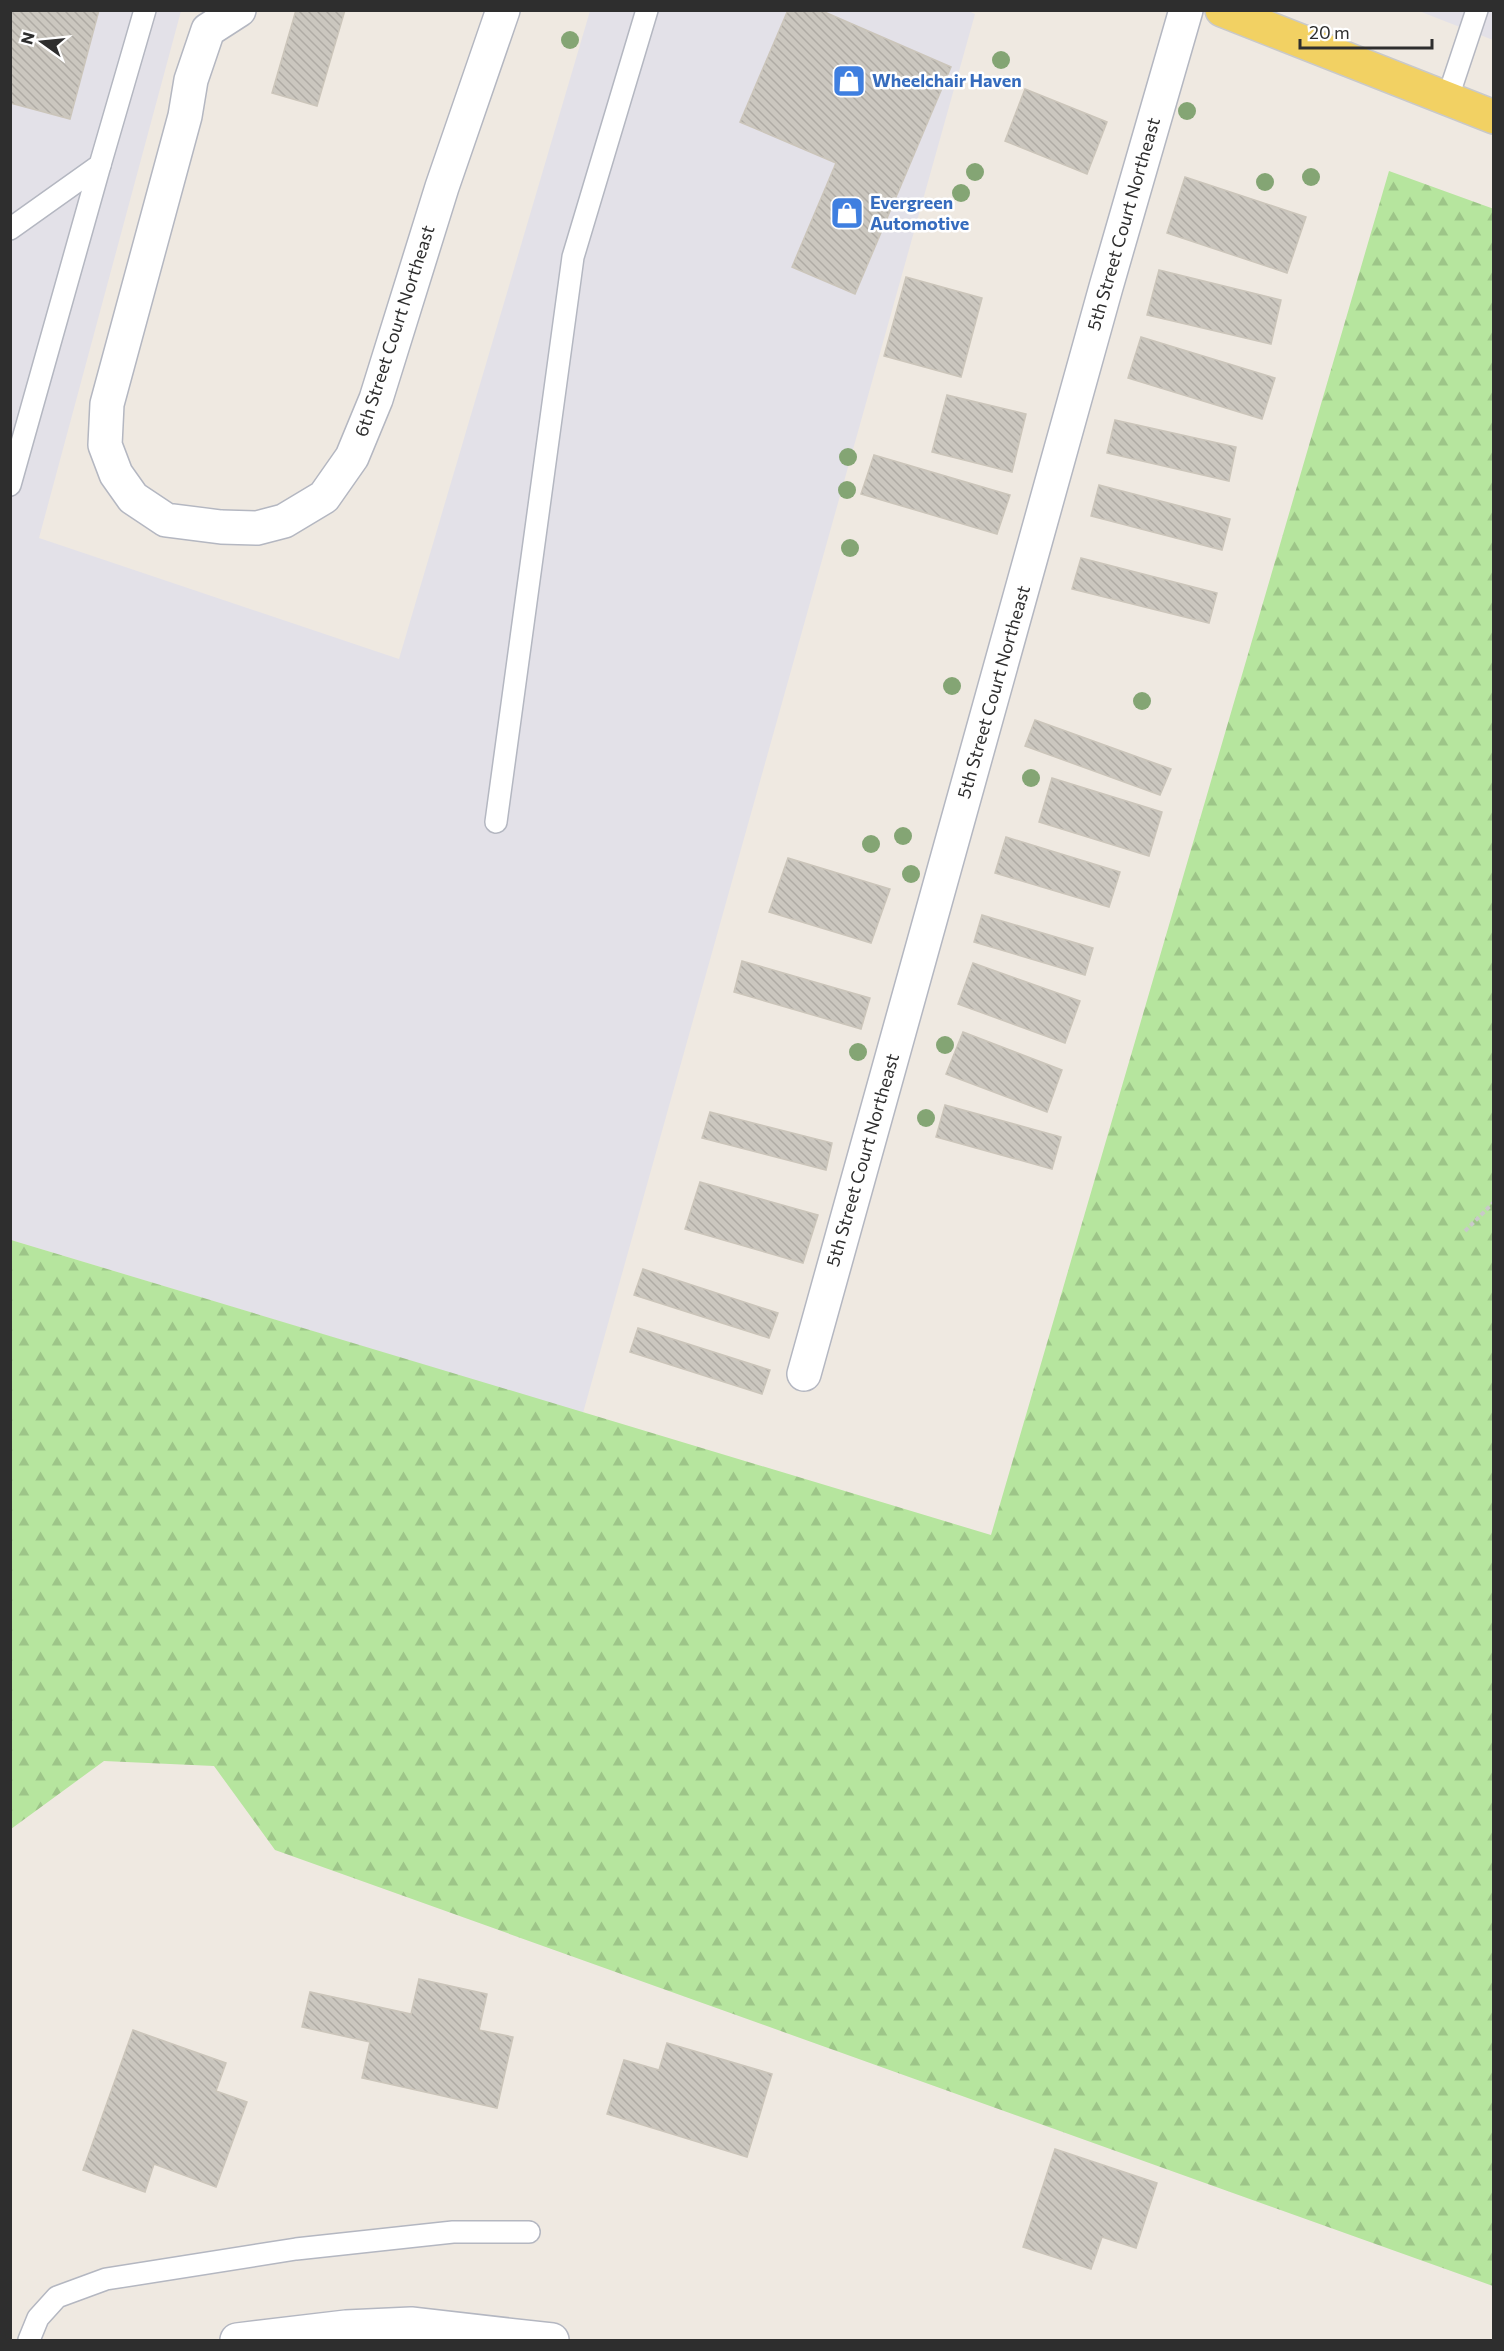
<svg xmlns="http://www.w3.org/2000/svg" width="1504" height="2351" viewBox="0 0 1504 2351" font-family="Commissioner,sans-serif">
<defs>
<pattern id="forest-firs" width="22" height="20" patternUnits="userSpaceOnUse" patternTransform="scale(1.5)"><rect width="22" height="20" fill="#b6e59e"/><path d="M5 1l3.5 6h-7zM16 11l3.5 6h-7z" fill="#9dc588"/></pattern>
<pattern id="building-back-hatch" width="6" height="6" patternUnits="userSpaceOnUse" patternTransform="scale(1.5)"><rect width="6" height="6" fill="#cbc7bf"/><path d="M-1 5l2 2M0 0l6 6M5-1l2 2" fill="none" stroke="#afaba4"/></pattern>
</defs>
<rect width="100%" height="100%" fill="#efe9e1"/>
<g fill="#e3e1e8">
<polygon points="966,10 975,14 583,1413 11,1240 10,11 181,11 39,538 399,659 590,11"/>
<polygon points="1419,11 1493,11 1493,40"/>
</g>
<polygon fill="url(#forest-firs)" points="1389,171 1494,209 1493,2286 275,1850 214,1766 104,1761 11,1829 11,1240 991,1535"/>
<g fill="url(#building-back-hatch)" stroke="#cbc5ba" stroke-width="1.5">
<polygon points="10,10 99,10 70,119 10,103"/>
<polygon points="296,10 345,10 317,106 272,93"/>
<polygon points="788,10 820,10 951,67 855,294 792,267 836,163 740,122"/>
<polygon points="1025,89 1107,122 1087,174 1005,141"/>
<polygon points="1185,177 1306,217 1287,273 1167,233"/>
<polygon points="1159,270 1281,300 1271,344 1147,315"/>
<polygon points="906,277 982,298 961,377 884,356"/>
<polygon points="1141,337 1275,378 1262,419 1128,378"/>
<polygon points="947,395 1026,414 1012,472 932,452"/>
<polygon points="1115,420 1236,447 1229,481 1107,453"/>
<polygon points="874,455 1010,495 997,534 861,494"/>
<polygon points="1099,485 1230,519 1222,550 1091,516"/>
<polygon points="1081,558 1217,593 1209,623 1072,589"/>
<polygon points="1035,720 1171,769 1160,795 1025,746"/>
<polygon points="1052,778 1162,812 1149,856 1039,822"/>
<polygon points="1006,837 1120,872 1109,907 995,873"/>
<polygon points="788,858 890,889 871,943 769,912"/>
<polygon points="982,915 1093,948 1085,975 974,942"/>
<polygon points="742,961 870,998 861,1029 734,992"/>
<polygon points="973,963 1080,1001 1065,1043 958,1004"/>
<polygon points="963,1032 1062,1070 1047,1112 946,1074"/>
<polygon points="945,1105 1061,1137 1052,1169 936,1137"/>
<polygon points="710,1112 832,1143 826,1170 702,1138"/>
<polygon points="700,1182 818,1215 803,1263 685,1229"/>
<polygon points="643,1269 778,1313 769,1338 634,1295"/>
<polygon points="638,1328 770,1370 762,1394 630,1352"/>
<polygon points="419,1979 487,1994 479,2030 513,2037 497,2108 362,2078 370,2042 302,2027 310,1992 411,2014"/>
<polygon points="133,2030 226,2063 216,2091 247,2102 216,2187 154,2164 145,2192 83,2170"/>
<polygon points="667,2043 772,2074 747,2157 607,2114 624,2060 659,2070"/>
<polygon points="1055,2149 1157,2183 1136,2248 1102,2237 1091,2269 1023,2247"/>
</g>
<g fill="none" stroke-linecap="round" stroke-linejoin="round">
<g stroke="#b4b7c1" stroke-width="24">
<g id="service">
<polyline points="1447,100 1477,10"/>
<polyline points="10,229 100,165 145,10"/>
<polyline points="10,485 100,165"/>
<polyline points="496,822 573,257 647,10"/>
<polyline points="29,2340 38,2318 57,2297 106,2279 296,2249 453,2232 529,2232"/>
</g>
</g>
<g stroke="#b4b7c1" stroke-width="36">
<g id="minor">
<polyline points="239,10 208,30 191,80 185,116 107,404 105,445 116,474 133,498 166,520 221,527 257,528 284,521 324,497 352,457 376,399 442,187 503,10"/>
<polyline points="804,1374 1106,287 1186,10"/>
<polyline points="237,2340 346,2327 411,2324 552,2340"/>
</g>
</g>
<g stroke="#c9c9c9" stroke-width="36">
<polyline id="primary" points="1222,10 1494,117"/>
</g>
<polyline stroke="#c9c9c9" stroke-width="4" stroke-dasharray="4.5 3" stroke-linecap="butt" points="1465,1231 1494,1202"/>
<use href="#service" stroke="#fff" stroke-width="21"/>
<use href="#minor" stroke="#fff" stroke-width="33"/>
<use href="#primary" stroke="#f2d163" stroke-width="33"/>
</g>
<g fill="#84a574">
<circle cx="570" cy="40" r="9"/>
<circle cx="1001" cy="60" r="9"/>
<circle cx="1187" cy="111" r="9"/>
<circle cx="975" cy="172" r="9"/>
<circle cx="1311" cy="177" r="9"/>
<circle cx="1265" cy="182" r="9"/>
<circle cx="961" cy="193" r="9"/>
<circle cx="848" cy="457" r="9"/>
<circle cx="847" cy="490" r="9"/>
<circle cx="850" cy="548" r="9"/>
<circle cx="952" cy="686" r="9"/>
<circle cx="1142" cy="701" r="9"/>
<circle cx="1031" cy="778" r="9"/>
<circle cx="903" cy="836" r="9"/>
<circle cx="871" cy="844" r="9"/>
<circle cx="911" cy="874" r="9"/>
<circle cx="945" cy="1045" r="9"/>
<circle cx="858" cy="1052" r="9"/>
<circle cx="926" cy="1118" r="9"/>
</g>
<defs>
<g id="shop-square" transform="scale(1.725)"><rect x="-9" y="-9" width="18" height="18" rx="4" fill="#3f7fe0" stroke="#fff"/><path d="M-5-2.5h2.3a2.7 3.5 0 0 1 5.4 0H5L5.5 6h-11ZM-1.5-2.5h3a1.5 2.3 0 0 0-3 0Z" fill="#fff"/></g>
</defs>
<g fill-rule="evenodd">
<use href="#shop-square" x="849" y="81"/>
<use href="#shop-square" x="847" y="213"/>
</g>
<g text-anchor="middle" stroke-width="5" stroke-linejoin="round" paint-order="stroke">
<g font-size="18" font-weight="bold" fill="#366cbe" stroke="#fff" text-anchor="start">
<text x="872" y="87">Wheelchair Haven</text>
<text x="870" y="209">Evergreen<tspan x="870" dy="21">Automotive</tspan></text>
</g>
<g font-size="18" fill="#2e2e2e" stroke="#fff">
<text transform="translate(1124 224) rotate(-74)" y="6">5th Street Court Northeast</text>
<text transform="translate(395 331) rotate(-72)" y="6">6th Street Court Northeast</text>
<text transform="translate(994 692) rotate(-74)" y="6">5th Street Court Northeast</text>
<text transform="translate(863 1160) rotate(-74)" y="6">5th Street Court Northeast</text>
</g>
</g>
<rect width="1504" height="2351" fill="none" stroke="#2e2e2e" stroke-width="24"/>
<g transform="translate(42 42) rotate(285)" stroke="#ffffff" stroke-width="4.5" paint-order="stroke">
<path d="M0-4.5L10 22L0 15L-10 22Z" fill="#2e2e2e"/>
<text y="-9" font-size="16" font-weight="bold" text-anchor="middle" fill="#2e2e2e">N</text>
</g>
<path d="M1300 39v9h132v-9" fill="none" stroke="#2e2e2e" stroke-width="3"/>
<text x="1309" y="39" font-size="18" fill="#2e2e2e" stroke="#ffffff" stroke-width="4.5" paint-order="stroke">20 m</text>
</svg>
